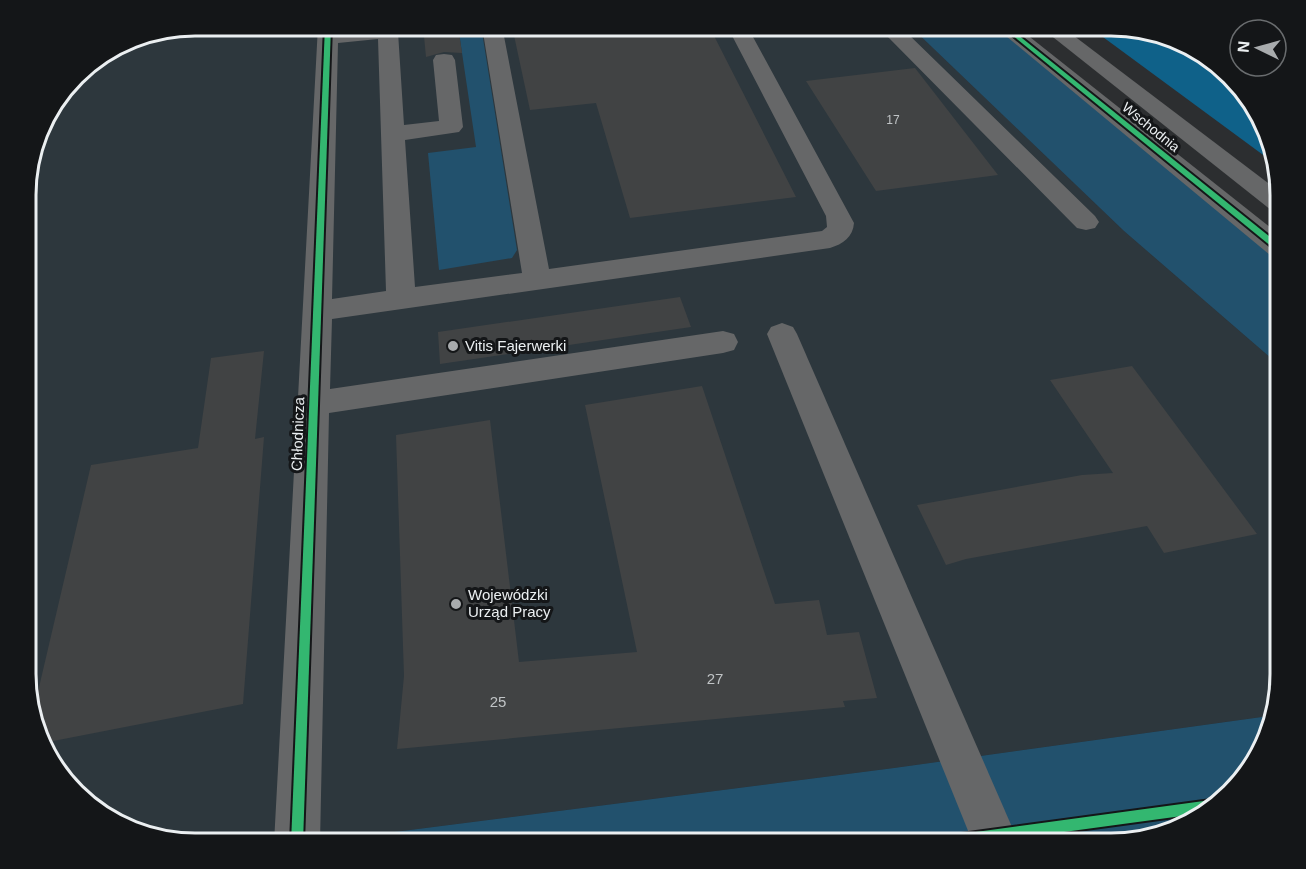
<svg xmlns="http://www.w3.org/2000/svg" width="1306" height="869" viewBox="0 0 1306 869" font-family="Arial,sans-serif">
<rect width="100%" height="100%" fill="#2c2e30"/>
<polygon fill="#2d373d" points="195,26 910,26 1124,231 1280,366 1280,684 1269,716 894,768 308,843 195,843 101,815 48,759 27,695 27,174 43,120 83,68 131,38"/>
<g fill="#22516d">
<polygon points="458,26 481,26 517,250 512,258 439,270 428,153 476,147"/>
<polygon points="910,26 1004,26 1280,250 1280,366 1124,231"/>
<polygon points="1269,716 1252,768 1195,821 1121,843 308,843 894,768"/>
</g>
<polygon fill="#0f6189" points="1088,26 1111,26 1205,54 1258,111 1274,163"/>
<g fill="#414344">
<polygon points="423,26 458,26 462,53 444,52 426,57"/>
<polygon points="512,26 709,26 796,197 630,218 596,103 530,110"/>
<polygon points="915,68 922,77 998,175 876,191 806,81"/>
<polygon points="680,297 691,327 440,364 438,332"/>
<polygon points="264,351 255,439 264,437 243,704 43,743 33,713 91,465 198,448 211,358"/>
<polygon points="1132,366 1257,534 1164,553 1147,526 966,559 946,565 917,505 1082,475 1113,473 1050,380"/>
<polygon points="702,386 775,604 819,600 827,635 859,632 877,698 843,701 845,707 397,749 404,676 396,435 490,420 519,662 637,652 585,405"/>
</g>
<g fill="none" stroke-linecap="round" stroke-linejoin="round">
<g fill="#666768" fill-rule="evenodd">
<path d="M318,26h20v5l50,-5 7,2 3,4 6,93 35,-4 -6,-61 3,-5 8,-1 8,1 3,5 8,67 -4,5 -54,8 10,147 107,-14 -40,-247h20l47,243 273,-38 5,-4 -1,-11 -99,-190h20l107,197c-1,14 -11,21 -24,25l-498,71 -2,70 393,-58 11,3 4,8 -4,8 -11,3 -394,60 -9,430h-46zM378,39l8,252 -54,8 6,-256z"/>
<polygon points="883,26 911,26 905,31 1095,216 1099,222 1095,228 1086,230 1077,228 886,35 882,28"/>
<polygon points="994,26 1016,26 1280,235 1280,258 1270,255"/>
<polygon points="1039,26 1061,26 1280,192 1280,212 1271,210"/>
<polygon points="782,323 793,327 797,334 1019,843 973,843 767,334 771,327"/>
</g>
<g stroke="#141618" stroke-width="4">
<g id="cycleway">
<polygon points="325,26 331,26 303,843 291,843"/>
<polygon points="1001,26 1007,26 1280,245 1280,251 1277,251"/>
<polygon points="1211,800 1215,802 1204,813 983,843 933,843 935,839 939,837"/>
</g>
</g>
<use href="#cycleway" fill="#33b770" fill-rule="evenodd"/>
</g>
<g fill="#a8abad" stroke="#141618" stroke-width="2">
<circle cx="453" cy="346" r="6"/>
<circle cx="456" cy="604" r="6"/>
</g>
<g text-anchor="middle" stroke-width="6" stroke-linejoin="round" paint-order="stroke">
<g font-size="12" fill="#c0c4c6">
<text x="893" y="124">17</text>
</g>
<g font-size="14" fill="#ebeff1" stroke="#141618">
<text transform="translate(1151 127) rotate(39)" y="5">Wschodnia</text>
</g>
<g font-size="15" fill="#ebeff1" stroke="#141618" text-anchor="start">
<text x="465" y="351">Vitis Fajerwerki</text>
<text x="468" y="600">Wojewódzki<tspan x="468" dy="17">Urząd Pracy</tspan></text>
</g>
<g font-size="15" fill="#ebeff1" stroke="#141618">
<text transform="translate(298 434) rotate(-88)" y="5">Chłodnicza</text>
</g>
<g font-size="15" fill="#c0c4c6">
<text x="715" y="684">27</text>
<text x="498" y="707">25</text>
</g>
</g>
<path d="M0 0H1306V869H0ZM195 36H1111A159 159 0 0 1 1270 195V674A159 159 0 0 1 1111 833H195A159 159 0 0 1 36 674V195A159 159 0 0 1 195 36Z" fill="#141618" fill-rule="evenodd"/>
<path fill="none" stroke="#ebeff1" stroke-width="3" d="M195 36H1111A159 159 0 0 1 1270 195V674A159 159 0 0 1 1111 833H195A159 159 0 0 1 36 674V195A159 159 0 0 1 195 36Z"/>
<g transform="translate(1258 48) rotate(275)"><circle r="28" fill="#141618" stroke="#6a6d6f" stroke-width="1.5"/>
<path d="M0-4.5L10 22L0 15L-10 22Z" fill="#a8abad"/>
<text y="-9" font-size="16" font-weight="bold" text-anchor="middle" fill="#ebeff1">N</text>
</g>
</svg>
